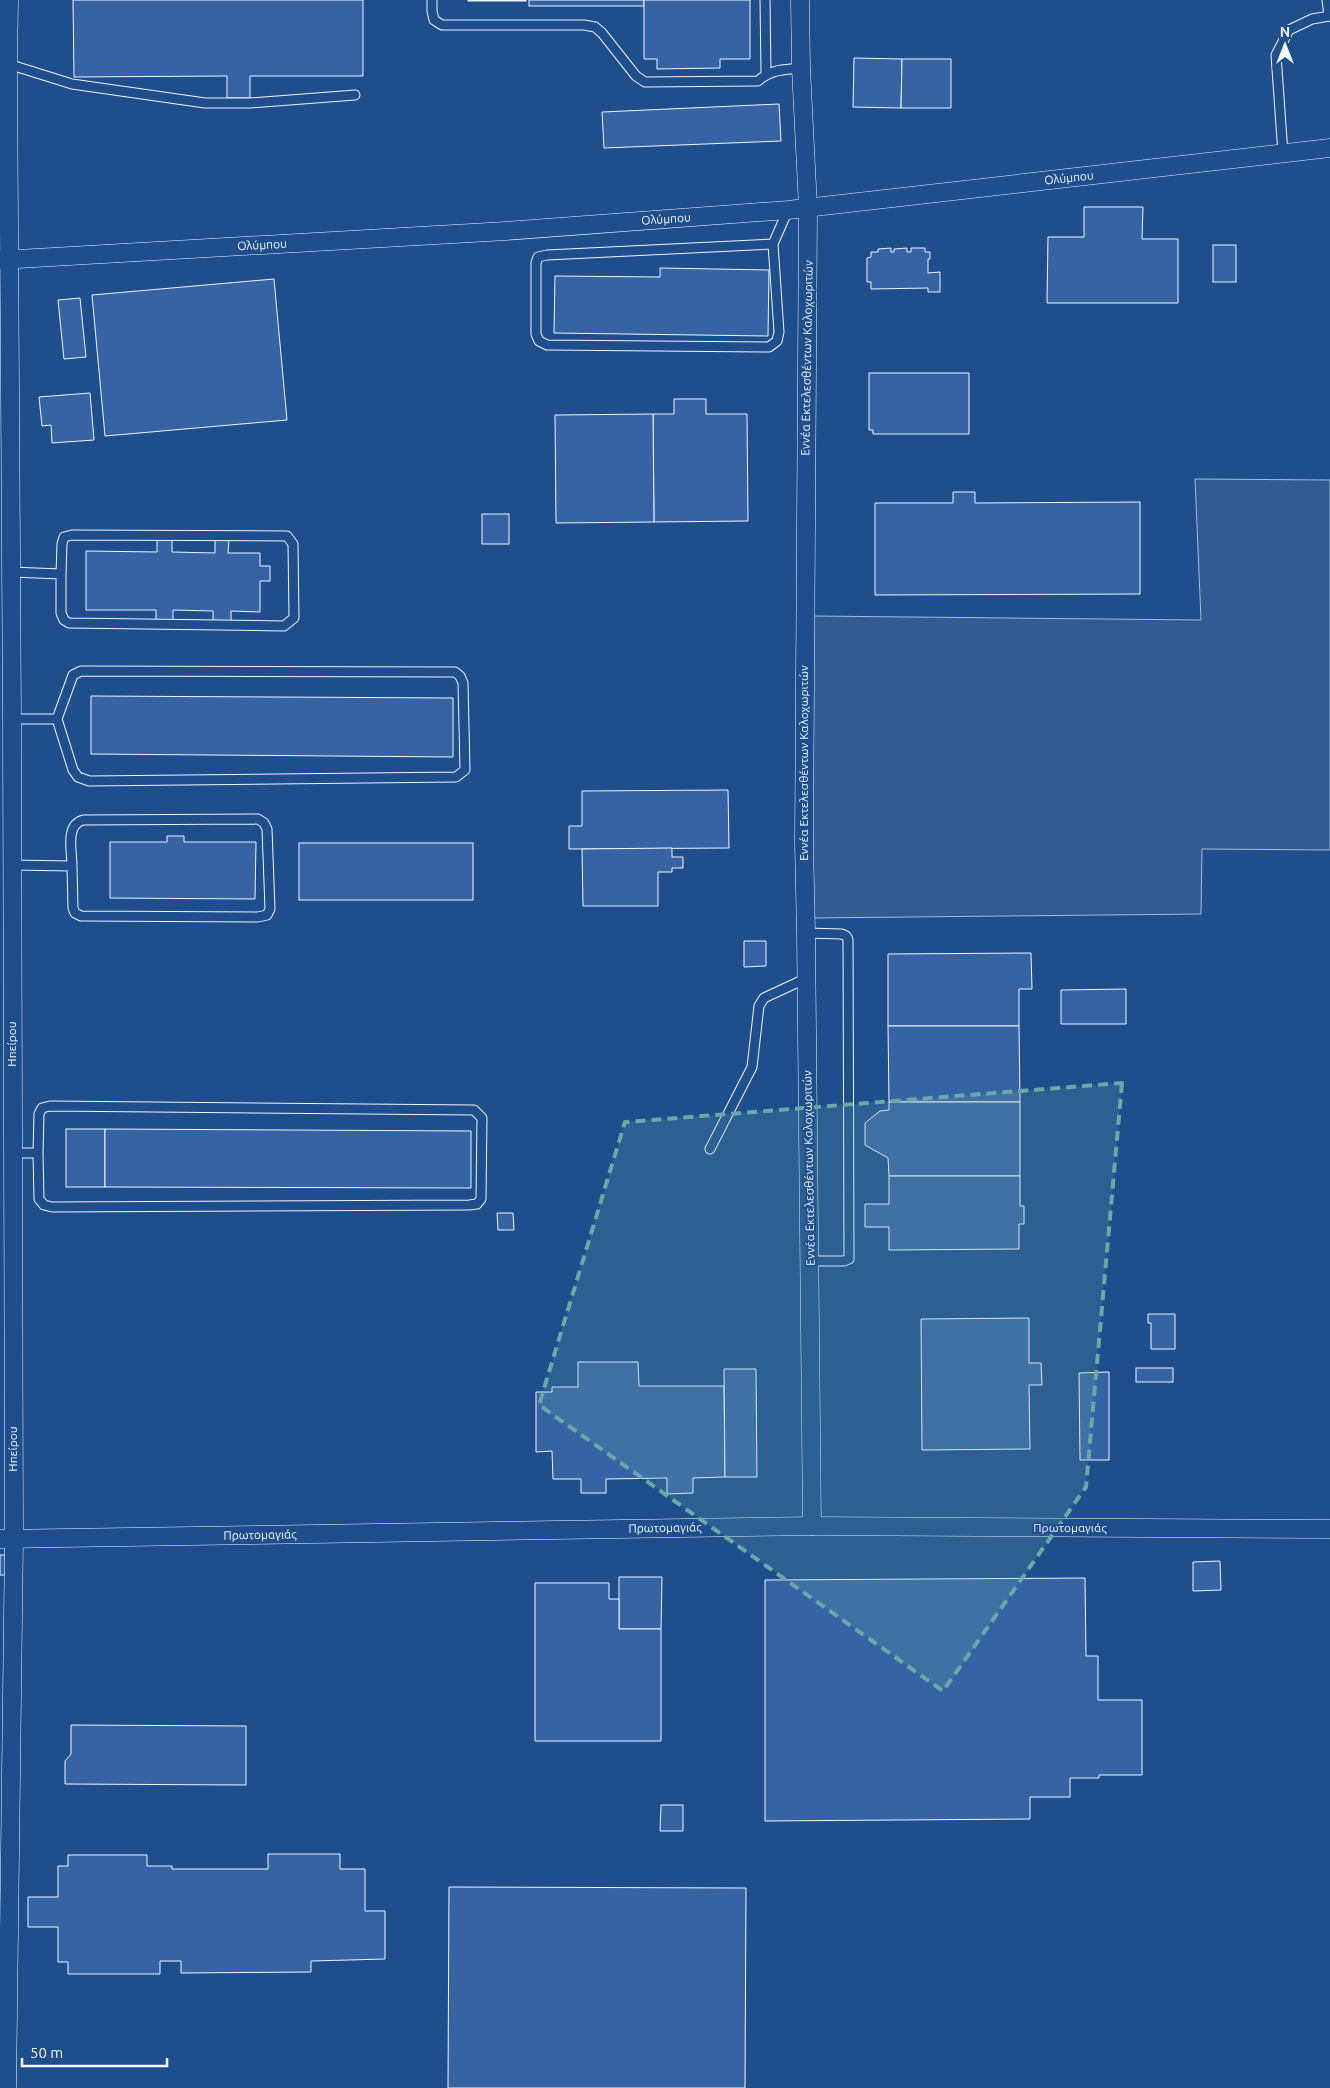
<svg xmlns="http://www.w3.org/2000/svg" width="1330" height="2088" viewBox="0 0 1330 2088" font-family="Ubuntu,sans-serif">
<rect width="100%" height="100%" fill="#1f4e8c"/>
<polygon fill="#305b95" stroke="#a8bbd7" points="1195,479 1330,480 1330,850 1202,849 1201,914 812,918 813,616 1201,620"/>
<g fill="#3563a3" stroke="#f2f6ff">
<polygon points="73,0 363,0 363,76 250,76 250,98 227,98 227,76 74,77"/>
<rect x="468" y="0" width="58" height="1"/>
<rect x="529" y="0" width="115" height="6"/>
<polygon points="644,0 750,0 750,59 720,59 720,68 657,69 657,59 644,59"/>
<polygon points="854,58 902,59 901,108 853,107"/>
<polygon points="902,59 951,59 951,108 901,108"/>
<polygon points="779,104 781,141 604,148 602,112"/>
<polygon points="1084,207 1143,207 1142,239 1178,239 1178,303 1047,303 1048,237 1084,237"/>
<rect x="1213" y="245" width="23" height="37"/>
<polygon points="891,248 891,252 894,252 894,249 907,248 907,252 911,252 911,248 925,248 925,252 930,252 930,259 928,259 928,273 940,272 940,292 928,292 928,288 871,289 871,282 867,282 867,258 871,257 871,252 878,252 878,249"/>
<polygon points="660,268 769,270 768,336 554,333 555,276 660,277"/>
<polygon points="274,279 287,420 105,436 92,295"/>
<polygon points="80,298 86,357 64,359 58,300"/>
<polygon points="869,373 969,373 969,434 873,434 873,430 869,430"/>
<polygon points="90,393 94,440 52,443 51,425 42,426 39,397"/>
<polygon points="674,399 706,399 706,414 747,414 748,521 654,522 653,414 674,414"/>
<polygon points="653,414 654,522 556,523 555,415"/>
<polygon points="953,492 975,492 975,503 1140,502 1140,594 875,595 875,503 953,503"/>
<rect x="482" y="514" width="27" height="30"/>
<polygon points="157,539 172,540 172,552 215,553 215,540 229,540 228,553 260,553 260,566 270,566 270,581 260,581 260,612 231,611 231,621 213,621 213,611 173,610 173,621 156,621 156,610 86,610 86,551 157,552"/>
<polygon points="91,696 453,698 453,757 91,754"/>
<polygon points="728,790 729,848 569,849 569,826 582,826 582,791"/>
<polygon points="167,836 184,836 184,842 256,842 255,899 110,898 110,842 167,842"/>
<rect x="299" y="843" width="174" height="57"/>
<polygon points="672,848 672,857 683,857 683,868 672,868 672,872 658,872 658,906 583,906 582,849"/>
<polygon points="744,941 766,941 766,966 744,967"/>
<polygon points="1031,953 1032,989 1019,989 1019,1026 888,1026 888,954"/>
<polygon points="1126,989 1126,1024 1061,1024 1061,990"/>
<polygon points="888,1026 1019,1026 1020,1102 889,1102"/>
<polygon points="889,1102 1020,1102 1020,1176 889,1176 888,1158 865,1145 865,1123 880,1111 889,1110"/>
<rect x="66" y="1129" width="39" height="58"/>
<polygon points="105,1129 471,1131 471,1188 105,1187"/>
<polygon points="889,1176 1020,1176 1020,1206 1024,1206 1024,1224 1019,1224 1019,1249 889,1250 889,1227 865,1227 865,1204 889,1204"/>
<polygon points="497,1213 513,1213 514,1230 498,1230"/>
<polygon points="1148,1314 1175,1314 1175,1349 1151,1349 1151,1323 1148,1323"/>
<polygon points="1029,1318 1029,1363 1041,1363 1042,1385 1029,1385 1030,1449 922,1450 921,1319"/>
<polygon points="578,1362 638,1362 639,1386 724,1386 725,1477 693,1478 693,1493 667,1494 667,1478 606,1479 606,1493 581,1493 581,1479 553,1479 552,1451 536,1452 536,1392 552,1392 552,1387 578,1387"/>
<rect x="1136" y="1368" width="37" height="14"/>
<polygon points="724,1369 756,1369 757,1477 725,1477"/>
<polygon points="1109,1372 1109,1460 1080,1460 1079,1373"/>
<rect x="0" y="1555" width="11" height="20"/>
<polygon points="1220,1561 1221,1590 1193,1591 1193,1562"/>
<polygon points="619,1577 662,1577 661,1629 619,1629"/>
<polygon points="1085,1578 1086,1656 1098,1656 1098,1700 1142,1700 1142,1775 1099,1775 1099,1778 1070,1778 1070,1797 1030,1797 1030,1819 765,1821 765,1580"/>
<polygon points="535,1583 609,1583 609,1599 619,1599 619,1629 661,1629 661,1741 535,1741"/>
<polygon points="71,1725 246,1726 246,1785 65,1784 65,1761 71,1754"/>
<polygon points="661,1805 683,1805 683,1831 660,1831"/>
<polygon points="268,1854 340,1854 340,1869 365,1869 365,1911 385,1911 385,1959 311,1961 311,1972 181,1973 181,1961 160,1961 160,1974 68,1974 68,1962 58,1962 58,1927 28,1927 28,1897 58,1897 58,1866 68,1866 68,1855 147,1855 147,1866 172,1866 172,1869 268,1869"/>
<polygon points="449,1887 746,1888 745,2088 448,2088"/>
</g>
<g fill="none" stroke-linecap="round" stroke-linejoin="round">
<g stroke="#f2f6ff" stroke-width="11">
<g id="service">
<path d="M432,0v11l2,9 8,5h142l11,2 7,6 34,43 9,6 113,-1c13,-12 26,-11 43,-13"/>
<polyline points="765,0 766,73"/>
<polyline points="1327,0 1329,16"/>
<polyline points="8,64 72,84 205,103 250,103 355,95"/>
<polyline points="1283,154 1276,55 1289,30 1312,19 1330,16"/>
<polyline points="773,244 547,255 538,257 536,263 536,334 539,341 547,345 769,347 777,341 779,332 773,244 788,210"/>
<polyline points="11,572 61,574 61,613 64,620 69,623 284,626 294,618 293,544 287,536 72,535 64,537 62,544 61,574"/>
<polyline points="12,719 57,719 73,770 78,777 89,781 456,777 465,770 463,683 460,676 455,672 81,671 73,675 57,719"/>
<path d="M11,865l61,1 1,42 2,5 6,3 177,1 9,-2 3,-6 -3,-80 -3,-6 -6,-4 -175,1c-18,5 -11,31 -11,46"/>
<polyline points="806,933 842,934 846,936 848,939 849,1254 849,1259 844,1261 810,1261"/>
<polyline points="710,1149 752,1067 759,1006 764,998 807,978"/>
<polyline points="12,1153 38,1153 39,1199 44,1205 52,1207 469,1205 477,1204 481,1199 482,1118 474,1110 50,1106 42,1108 39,1114 38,1153"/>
</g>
</g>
<g stroke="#f2f6ff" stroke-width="19">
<g id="minor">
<polyline points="800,0 801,68 808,207 804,844 806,933 812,1526"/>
<polyline points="0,260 506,231 788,210 1330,148"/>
<polyline points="0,1539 812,1526 1330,1529"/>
<polyline points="7,2088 14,1539 12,719 8,64 9,0"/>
</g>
</g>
<use href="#service" stroke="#1f4e8c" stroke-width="9"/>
<use href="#minor" stroke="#1f4e8c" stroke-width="18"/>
</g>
<path fill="#6aa9a8" fill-opacity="0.2" stroke="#6aa9a8" stroke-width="4" stroke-dasharray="10 6" stroke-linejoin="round" d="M1122,1083l-36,404 -143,204 -404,-286 86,-283z"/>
<g text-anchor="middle" stroke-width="4" stroke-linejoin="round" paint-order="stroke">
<g font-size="12" fill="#f2f6ff" stroke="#1f4e8c">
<text transform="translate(1069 178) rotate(-6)" y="4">Ολύμπου</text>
<text transform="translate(666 219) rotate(-4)" y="4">Ολύμπου</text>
<text transform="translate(262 245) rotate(-3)" y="4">Ολύμπου</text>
<text transform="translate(807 358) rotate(-89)" y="4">Εννέα Εκτελεσθέντων Καλοχωριτών</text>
<text transform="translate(804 763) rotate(-90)" y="4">Εννέα Εκτελεσθέντων Καλοχωριτών</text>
<text transform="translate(12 1044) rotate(-90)" y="4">Ηπείρου</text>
<text transform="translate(809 1168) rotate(-91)" y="4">Εννέα Εκτελεσθέντων Καλοχωριτών</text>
<text transform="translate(13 1449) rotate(-90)" y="4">Ηπείρου</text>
<text transform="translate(665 1528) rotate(-1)" y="4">Πρωτομαγιάς</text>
<text x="1070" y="1532">Πρωτομαγιάς</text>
<text transform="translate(260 1535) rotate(-1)" y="4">Πρωτομαγιάς</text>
</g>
</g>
<g transform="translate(1285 45)" stroke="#1f4e8c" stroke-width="4" paint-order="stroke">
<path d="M0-4L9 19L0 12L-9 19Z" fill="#f2f6ff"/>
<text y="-8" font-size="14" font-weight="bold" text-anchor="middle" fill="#f2f6ff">N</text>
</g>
<path d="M22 2058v8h145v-8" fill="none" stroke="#f2f6ff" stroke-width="2.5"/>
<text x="30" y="2058" font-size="15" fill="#f2f6ff" stroke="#1f4e8c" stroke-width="4" paint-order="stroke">50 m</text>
</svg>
